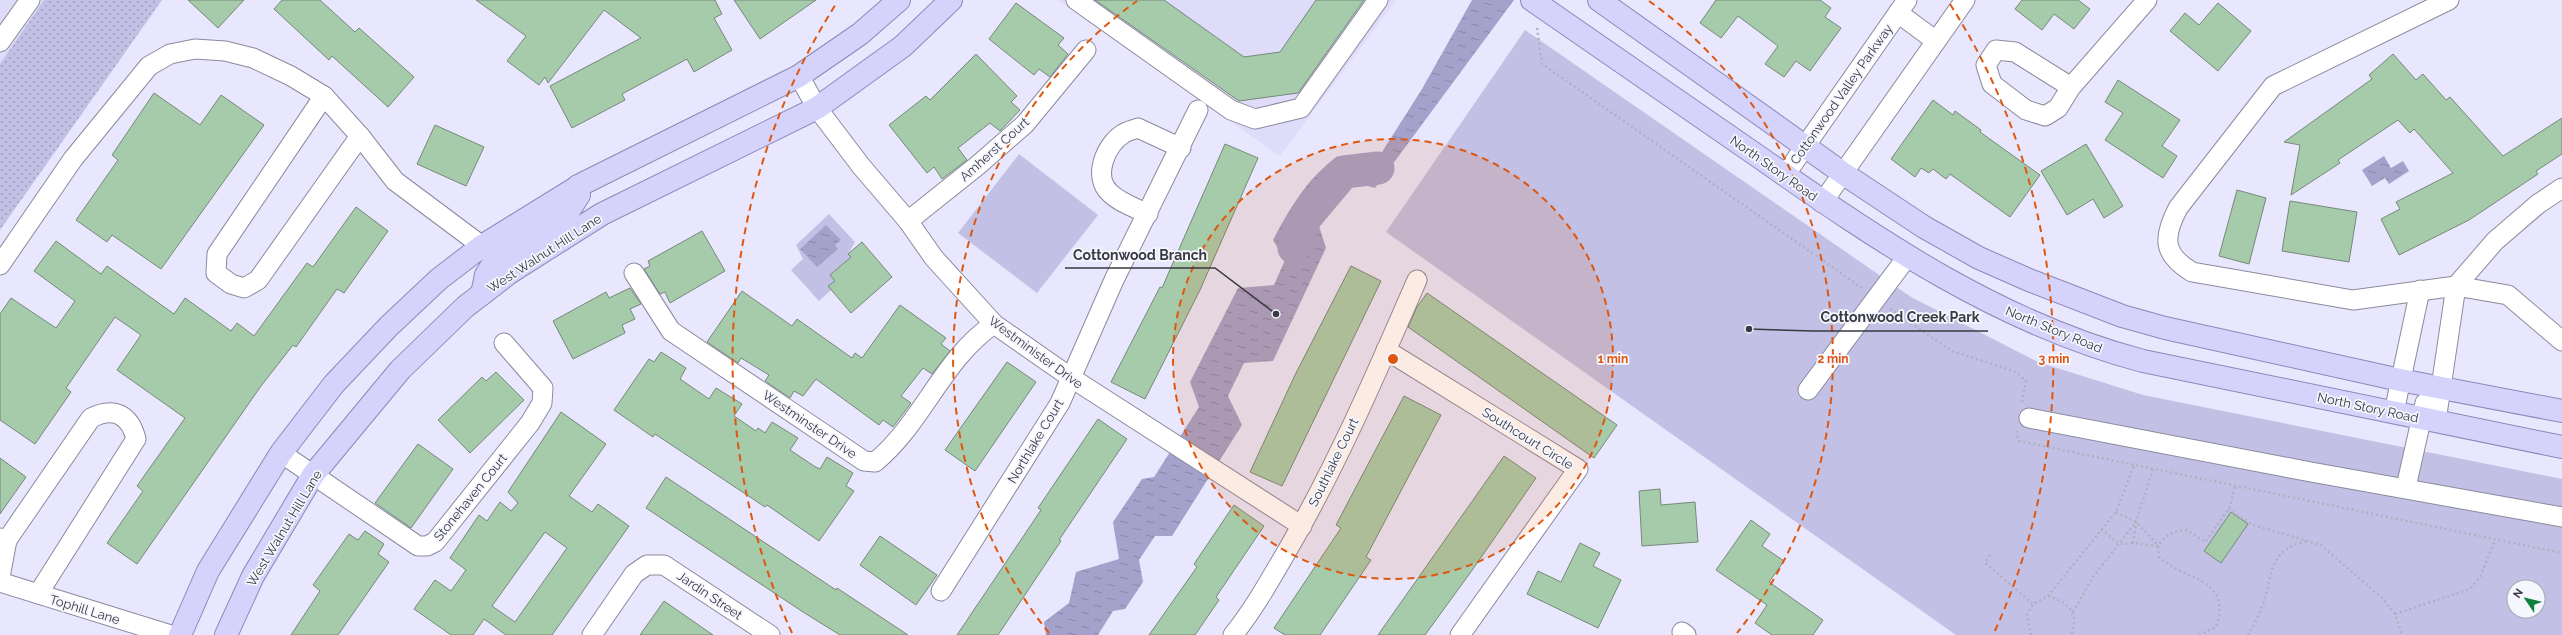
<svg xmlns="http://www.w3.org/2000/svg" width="2562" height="635" font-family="Raleway,sans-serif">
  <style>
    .built { fill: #dedcf9 }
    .grass { fill: url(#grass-dots) }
    .park { fill: #c2c0e4; fill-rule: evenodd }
    .water { fill: url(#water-ripples) }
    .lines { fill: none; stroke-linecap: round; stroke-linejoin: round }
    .river { stroke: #a4a2cb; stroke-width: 33 }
    .building { fill: #a5cbab; stroke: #77887a; fill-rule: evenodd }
    .minor-casing { stroke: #8b8a9e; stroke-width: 21 }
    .major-casing { stroke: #8c89b8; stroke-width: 24 }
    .path { stroke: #b0b0c1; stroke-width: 2.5; stroke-dasharray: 2 3; stroke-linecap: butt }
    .minor { stroke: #fff; stroke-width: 19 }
    .major { stroke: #d5d2fb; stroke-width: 22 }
    .ring { fill: none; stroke: #df570f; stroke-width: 2; stroke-dasharray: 7 5 }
    .labels { text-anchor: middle; stroke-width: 3.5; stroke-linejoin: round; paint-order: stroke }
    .street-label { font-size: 13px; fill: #393941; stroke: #f6f6ff }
    .centre { fill: #df570f; stroke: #f6f6ff; stroke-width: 2 }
    .ring-label { font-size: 12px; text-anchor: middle; font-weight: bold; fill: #df570f; stroke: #f6f6ff; stroke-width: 3.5; stroke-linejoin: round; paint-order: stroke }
    .leader { fill: none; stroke: #393941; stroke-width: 1.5 }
    .callout-dot { fill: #393941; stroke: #f6f6ff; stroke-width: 1.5 }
    .callout-label { font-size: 14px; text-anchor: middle; font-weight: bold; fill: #393941; stroke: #f6f6ff; stroke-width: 3.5; stroke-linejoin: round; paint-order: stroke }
  </style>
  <defs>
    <pattern id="grass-dots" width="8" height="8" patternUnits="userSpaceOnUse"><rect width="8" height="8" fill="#c2c0e4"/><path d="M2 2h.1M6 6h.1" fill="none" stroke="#9f9dba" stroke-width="1.8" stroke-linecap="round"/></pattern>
    <pattern id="water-ripples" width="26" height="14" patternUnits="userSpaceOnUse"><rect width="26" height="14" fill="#a4a2cb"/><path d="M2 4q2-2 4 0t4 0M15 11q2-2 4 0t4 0" fill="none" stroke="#8785a6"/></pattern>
  </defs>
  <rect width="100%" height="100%" fill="#e8e7fd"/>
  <!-- built -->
  <g class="built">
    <polygon points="0,0 44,0 0,64"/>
    <polygon points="1058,0 1396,0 1280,156"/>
  </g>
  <!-- grass -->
  <polygon class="grass" points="44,0 162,0 0,230 0,64"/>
  <!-- park -->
  <g class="park">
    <path d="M1525,30l386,267 127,65 105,33 419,84v156h-606l-570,-403zM2514,587h24v24h-24z"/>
    <polygon points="1019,154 1098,215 1037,293 958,233"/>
    <polygon points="829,214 855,242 848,254 856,263 844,263 830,275 835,281 829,286 832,289 819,301 791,270 803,259 796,245"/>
  </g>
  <!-- water -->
  <g class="water">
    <path d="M1472,0h42l-139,188 -29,-8h-24l-10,24 14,44 -53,113 -29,2 -16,33 14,29 -70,111h-17l-16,24 4,22 -18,27 -12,2 -15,24h-52l-2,-13 25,-19 7,-31 43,-13 -6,-37 29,-43 12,-2 45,-70 -9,-25 48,-94 36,-3 11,-25 -12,-20c17,-32 34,-62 65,-84l16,11 15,-3 13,-12 40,-63z"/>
    <polygon points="2384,156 2391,168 2403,161 2409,171 2389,184 2385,178 2372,186 2362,170"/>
    <polygon points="826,225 841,240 835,245 838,249 817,267 800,249"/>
  </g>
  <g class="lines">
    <!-- river -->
    <polyline class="river" points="1294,248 1302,222 1344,172 1378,168"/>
  </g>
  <!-- building -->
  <g class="building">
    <polygon points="188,0 244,0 218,28"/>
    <polygon points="282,0 320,0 355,32 359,28 414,77 388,107 332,56 329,60 274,9"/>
    <polygon points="476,0 715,0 722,14 714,18 732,50 694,72 687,59 622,94 625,100 572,128 550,86 641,38 604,10 548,83 545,77 539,85 507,61 526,36"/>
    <polygon points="734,0 816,0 760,39"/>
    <polygon points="1095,0 1164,0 1244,57 1280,52 1316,0 1364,0 1298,93 1239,101"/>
    <polygon points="1716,0 1820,0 1831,8 1825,17 1841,28 1810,71 1796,61 1784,77 1765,64 1778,46 1738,16 1721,38 1700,23"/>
    <polygon points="2022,0 2078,0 2090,9 2074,29 2054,14 2042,30 2015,9"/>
    <polygon points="1016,3 1064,38 1058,45 1068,54 1050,77 1039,69 1034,75 989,39"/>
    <polygon points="2218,3 2251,31 2218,71 2170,31 2185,13 2199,25"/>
    <polygon points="976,54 1017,96 1011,102 1020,110 1000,131 990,123 958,148 967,160 942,179 934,167 927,173 889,125 926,96 930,100"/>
    <polygon points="2393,54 2416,80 2423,74 2446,100 2450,97 2503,156 2562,118 2562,154 2536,171 2538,174 2469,220 2399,255 2381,219 2400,209 2396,202 2453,173 2414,129 2410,133 2398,120 2338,160 2340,163 2291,195 2300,145 2284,142 2372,79 2369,75"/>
    <polygon points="2118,80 2180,120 2162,146 2177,156 2163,178 2105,140 2123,113 2105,102"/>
    <polygon points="154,93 200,125 221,95 264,125 161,269 112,235 107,242 76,220 118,160 112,155"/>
    <polygon points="1933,100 1953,115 1955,111 1981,130 1980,132 2040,175 2010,217 1950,174 1946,179 1933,169 1929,173 1921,168 1915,177 1891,159"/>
    <polygon points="435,125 484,147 466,186 417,164"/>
    <polygon points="1225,144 1258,158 1200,290 1145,399 1111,382 1160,287 1162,288"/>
    <polygon points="2086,144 2123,206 2104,218 2093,199 2067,215 2041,171"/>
    <polygon points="2237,190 2266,198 2249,264 2219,256"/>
    <polygon points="2290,201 2357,212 2349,262 2282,251"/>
    <polygon points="356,207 388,231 344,293 337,289 296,347 293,345 261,386 137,564 107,543 143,491 137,486 185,418 117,370 141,335 115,317 66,388 71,392 35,444 0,420 0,314 11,298 56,328 75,301 34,271 56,241 101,274 107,266 174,314 185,298 231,331 237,323 254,336 307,263 313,267"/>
    <polygon points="702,231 725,271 670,303 665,292 660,294 644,269 650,266 648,261"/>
    <polygon points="862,242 892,277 851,313 828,286 835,281 830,275 851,257 848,254"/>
    <polygon points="1351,266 1381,281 1282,486 1250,472 1295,375"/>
    <polygon points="630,288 641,304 630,309 635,319 622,325 625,333 573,359 553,321 606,292 609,298"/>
    <polygon points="742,291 792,326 797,319 852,358 855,353 862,358 900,305 946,338 941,344 950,351 932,374 923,368 901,396 911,403 893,427 883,420 879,425 816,379 803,396 794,391 790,398 765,381 769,375 741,358 738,363 707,342"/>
    <polygon points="1427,293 1617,425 1594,458 1408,327 1417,307"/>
    <polygon points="661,352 686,368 680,379 709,399 716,388 742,404 734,416 756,431 758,428 765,433 772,422 798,438 790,450 814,466 820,469 827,457 853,473 846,486 854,491 819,541 767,505 765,507 655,434 653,437 614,410 649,359 654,362"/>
    <polygon points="1007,362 1036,382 975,471 945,450"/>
    <polygon points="496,372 524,400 470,453 438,420 482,377 486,381"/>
    <polygon points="1404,396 1441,415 1366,557 1371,560 1320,635 1285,635 1274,628 1341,528 1336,525"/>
    <path d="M561,412l45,32 -37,52 23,16 6,-8 31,22 -77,109h-46l-22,-16 -11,16h-22l-37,-26 21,-29 16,11 15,-21 -16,-12 29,-43 8,6 13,-19 11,9 7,-8 -10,-11zM545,532l22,16 -52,74 -23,-16z"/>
    <polygon points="1098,419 1127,439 1059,540 1061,541 998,635 957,635 1041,510 1038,508"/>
    <polygon points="418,444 453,469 411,528 375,503"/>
    <polygon points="1504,456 1536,478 1473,569 1425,635 1378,635"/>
    <polygon points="0,458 26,477 0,514"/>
    <polygon points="666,477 836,590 837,588 908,635 840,635 803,612 646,508"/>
    <polygon points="1660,489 1661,505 1695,502 1698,542 1642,546 1639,491"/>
    <polygon points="1234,505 1264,526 1216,597 1219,600 1195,635 1149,635 1197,567 1194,564"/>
    <polygon points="2231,512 2248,524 2221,563 2204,551"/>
    <polygon points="1751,520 1770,534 1762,546 1784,561 1769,582 1823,620 1813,635 1772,635 1755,623 1767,605 1716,570"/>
    <polygon points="365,531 384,544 378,554 389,562 338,635 291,635 320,591 313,585 349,534 358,540"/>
    <polygon points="880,536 937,575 916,605 860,565"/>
    <polygon points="1580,543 1600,553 1593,566 1621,580 1598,628 1527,594 1538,571 1561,582"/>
    <polygon points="664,601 713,635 640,635"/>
  </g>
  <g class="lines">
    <!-- minor casing -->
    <g class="minor-casing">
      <g id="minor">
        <polyline points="1076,0 1231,110 1255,119 1301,108 1378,0"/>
        <path d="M2449,0l-176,86 -95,122c-15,29 -16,46 14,64l161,28 103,-14 52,9 54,46"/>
        <polyline points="1898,13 1936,41"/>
        <polyline points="0,42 30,0"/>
        <polyline points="799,76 817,108 861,166 908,221 934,258 994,324 1070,377 1302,526"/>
        <polyline points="2071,87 2015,52 1996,50 1986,65 1992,84 2026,110 2045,116 2058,108 2071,87 2147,0"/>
        <polyline points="324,96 217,254 216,273 231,284 244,288 258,280 360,136"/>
        <polyline points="1785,175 1907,0"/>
        <polyline points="1822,203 1965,0"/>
        <path d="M1148,214c-12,-6 -28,-11 -38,-21 -18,-16 -4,-49 13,-59 4,-3 10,-4 15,-6l43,20"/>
        <polyline points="908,221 977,166 1025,124 1086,50"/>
        <polyline points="0,265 73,159 149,66 170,54 195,49 225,51 253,58 291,76 324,96 360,136 395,181 482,246"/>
        <path d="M634,273l37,58 193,130 11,1c47,-38 68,-104 119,-138"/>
        <polyline points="1386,350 1578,469 1460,635"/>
        <polyline points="1808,390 1907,257"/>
        <polyline points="2394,412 2420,290"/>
        <polyline points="2029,418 2311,472 2562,517"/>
        <polyline points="2436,421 2456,286 2495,241 2538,204 2562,188"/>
        <polyline points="281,453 418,546 427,546 435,542 530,423 542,403 543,388 504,343"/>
        <polyline points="2406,487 2425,403"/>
        <path d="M0,538l7,2 84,-122c23,-12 39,-3 45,21l-98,155"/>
        <polyline points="0,577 7,540"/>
        <polyline points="0,582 171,635"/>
        <polyline points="941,591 1060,403 1114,280 1198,110"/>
        <polyline points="1682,632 1686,635"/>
        <polyline points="592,635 634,574 647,565 664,565 770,635"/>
        <path d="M1233,635c21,-26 37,-55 54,-84 50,-86 90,-179 130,-271"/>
      </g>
    </g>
    <!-- major casing -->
    <g class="major-casing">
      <g id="major">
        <path d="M1532,0c77,53 153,106 230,159 118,83 240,165 381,202l419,86"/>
        <polyline points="1599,0 1844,174 1924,227 1979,258 2029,280 2122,316 2165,328 2400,380 2562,411"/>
        <polyline points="482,294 486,275 494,262 568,212 579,195 578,186"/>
        <polyline points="180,635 208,571 281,453 334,384 389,326 439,279 482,246 584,183 799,76 860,34 899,0"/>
        <polyline points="226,635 253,576 313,475 400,370 465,307 509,273 602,214 817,108 903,46 951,0"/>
      </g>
    </g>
    <!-- path -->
    <g class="path">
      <polyline points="1537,28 1542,64 1862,288"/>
      <polyline points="1890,309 1952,351 2016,372 2026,381 2022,402"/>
      <polyline points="2016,431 2019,441 2562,553"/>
      <polyline points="2153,469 2136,522 2133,543 2158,546"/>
      <polyline points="2228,509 2253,525 2321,545 2382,598 2395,614 2402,635"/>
      <polyline points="2116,512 2136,522 2158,545"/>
      <polyline points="2101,529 2119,544 2133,543"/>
      <polyline points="1990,555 1985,563 2033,604"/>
      <polyline points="2048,596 2116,512 2134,465"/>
      <polyline points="2073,612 2093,577 2136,522"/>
      <polyline points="2395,614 2470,589 2480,577 2495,540"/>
      <path d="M2031,635l-4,-20 6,-11 15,-8c21,7 32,17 23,39"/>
      <path d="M2199,635l17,-8c17,-50 -32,-46 -57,-70l-1,-11c8,-12 15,-15 29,-16l18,12 25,-35 5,-22"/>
      <path d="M2248,635c6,-10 12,-22 16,-34 9,-28 5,-53 44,-60"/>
    </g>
    <!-- minor -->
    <use href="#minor" class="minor"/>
    <!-- major -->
    <use href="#major" class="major"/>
  </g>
  <!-- distance rings -->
  <circle cx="1393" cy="359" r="220" fill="#df570f" fill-opacity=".12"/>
  <g class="ring">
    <circle cx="1393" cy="359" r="220"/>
    <path d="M1049 633A440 440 0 0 1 1137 1M1649 1A440 440 0 0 1 1737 633"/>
    <path d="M792 633A661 661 0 0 1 836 4M1950 4A661 661 0 0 1 1994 633"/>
  </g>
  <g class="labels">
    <!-- street labels -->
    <g class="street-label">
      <text transform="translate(1841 94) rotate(-55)" y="5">Cottonwood Valley Parkway</text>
      <text transform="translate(994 149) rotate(-42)" y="5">Amherst Court</text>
      <text transform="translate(1774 168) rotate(35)" y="5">North Story Road</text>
      <text transform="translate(544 253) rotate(-33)" y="5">West Walnut Hill Lane</text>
      <text transform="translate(2054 329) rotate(22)" y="5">North Story Road</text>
      <text transform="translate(1036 352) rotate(36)" y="5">Westminister Drive</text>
      <text transform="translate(2368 407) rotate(12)" y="5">North Story Road</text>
      <text transform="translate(810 424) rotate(34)" y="5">Westminster Drive</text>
      <text transform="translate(1528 438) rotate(32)" y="5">Southcourt Circle</text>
      <text transform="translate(1035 441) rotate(-59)" y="5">Northlake Court</text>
      <text transform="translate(1333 462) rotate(-64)" y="5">Southlake Court</text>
      <text transform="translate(470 497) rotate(-51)" y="5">Stonehaven Court</text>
      <text transform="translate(284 528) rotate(-59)" y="5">West Walnut Hill Lane</text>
      <text transform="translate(710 595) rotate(34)" y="5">Jardin Street</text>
      <text transform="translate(85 609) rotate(17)" y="5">Tophill Lane</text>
    </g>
  </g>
  <circle cx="1393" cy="359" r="6" class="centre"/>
  <g class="ring-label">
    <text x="1613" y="363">1 min</text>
    <text x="1833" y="363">2 min</text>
    <text x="2054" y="363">3 min</text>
  </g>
  <!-- callouts -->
  <path class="leader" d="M1276 314L1215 268H1065M1749 329L1813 331H1988"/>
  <g class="callout-dot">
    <circle cx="1276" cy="314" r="4"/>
    <circle cx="1749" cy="329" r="4"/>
  </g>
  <g class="callout-label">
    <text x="1140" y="260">Cottonwood Branch</text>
    <text x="1900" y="322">Cottonwood Creek Park</text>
  </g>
  <!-- north arrow -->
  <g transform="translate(2526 599) rotate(305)"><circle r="19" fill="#f6f6ff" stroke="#aaaab3"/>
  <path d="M0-3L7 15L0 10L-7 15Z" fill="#0e823a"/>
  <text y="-6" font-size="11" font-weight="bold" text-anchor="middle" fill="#393941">N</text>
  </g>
</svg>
